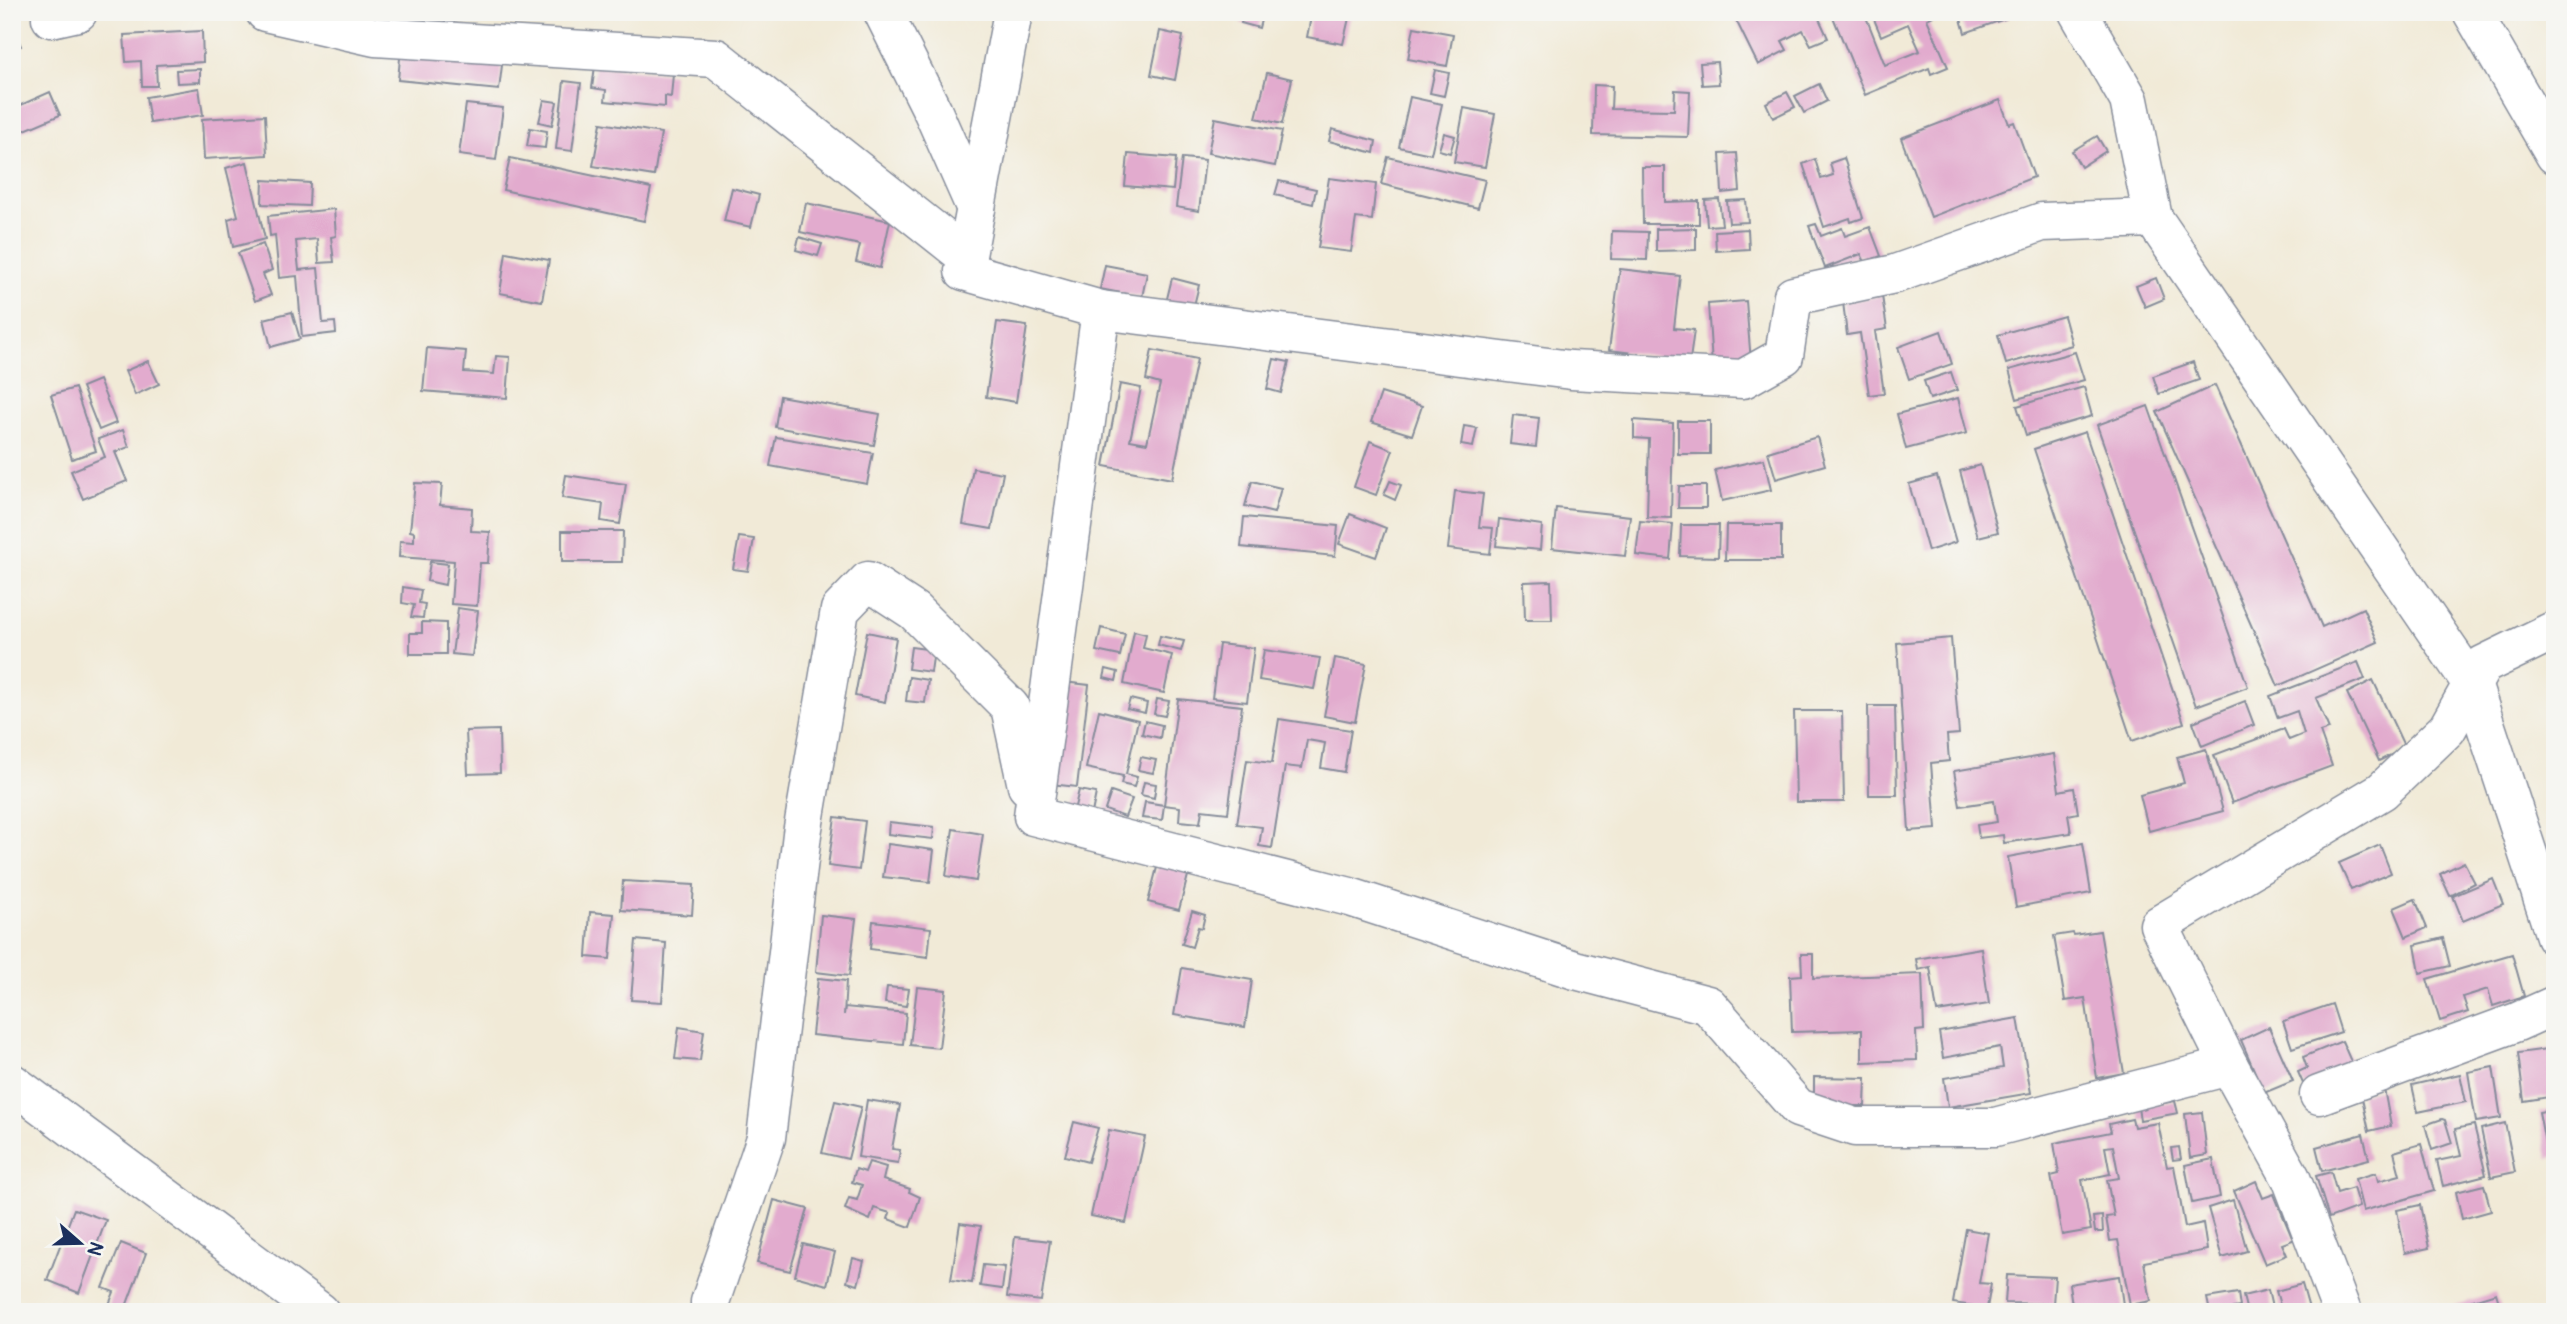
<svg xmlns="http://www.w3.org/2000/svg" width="2567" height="1324" font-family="Pangolin,sans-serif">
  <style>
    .building { fill: #e2abce }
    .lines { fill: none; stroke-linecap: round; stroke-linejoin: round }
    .minor-casing { stroke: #868c9a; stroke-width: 41 }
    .tertiary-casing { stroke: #868c9a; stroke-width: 41 }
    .minor { stroke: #fff; stroke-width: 38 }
    .tertiary { stroke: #fff; stroke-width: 38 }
  </style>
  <rect width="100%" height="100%" fill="#f6f6f2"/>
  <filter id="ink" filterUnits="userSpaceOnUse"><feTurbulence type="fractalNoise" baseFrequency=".0143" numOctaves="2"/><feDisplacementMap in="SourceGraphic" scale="14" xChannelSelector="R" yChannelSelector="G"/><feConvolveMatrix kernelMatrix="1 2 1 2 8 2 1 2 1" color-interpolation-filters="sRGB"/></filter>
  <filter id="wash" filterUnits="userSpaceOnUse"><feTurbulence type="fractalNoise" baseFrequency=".00686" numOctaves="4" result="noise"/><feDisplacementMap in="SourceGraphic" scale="28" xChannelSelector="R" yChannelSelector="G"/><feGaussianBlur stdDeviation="1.57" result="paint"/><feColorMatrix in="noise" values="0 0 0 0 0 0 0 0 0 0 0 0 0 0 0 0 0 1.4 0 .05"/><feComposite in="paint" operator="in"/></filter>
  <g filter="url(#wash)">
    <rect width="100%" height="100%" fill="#f1ead7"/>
    <g id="blocks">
      <!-- building -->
      <g class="building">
        <polygon points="1244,12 1263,12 1259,28 1241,23"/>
        <polygon points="1312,12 1349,18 1343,44 1307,37"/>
        <polygon points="1732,12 1816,12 1828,38 1811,45 1803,30 1782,41 1787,50 1758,65"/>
        <polygon points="1831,12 1864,12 1885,65 1920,51 1908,24 1881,36 1871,12 1934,12 1935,15 1927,19 1948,67 1931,74 1929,68 1865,95"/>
        <polygon points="1959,12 2006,12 2008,18 1965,33"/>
        <polygon points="12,26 21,46 12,50"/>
        <polygon points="1414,27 1453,34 1447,66 1408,59"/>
        <polygon points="202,31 203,62 156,65 157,86 142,86 141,61 126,62 124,35"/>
        <polygon points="1160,31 1183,36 1175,80 1151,75"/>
        <polygon points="401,47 503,57 499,90 398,80"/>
        <polygon points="1717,62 1719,84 1702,85 1700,63"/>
        <polygon points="595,66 673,74 671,97 665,96 665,107 605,101 606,90 592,88"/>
        <polygon points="200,69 200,82 177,83 176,70"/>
        <polygon points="1435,70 1449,73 1444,96 1430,93"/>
        <polygon points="1267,73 1292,79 1282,124 1256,118"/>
        <polygon points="564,81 581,83 572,151 556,149"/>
        <polygon points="1819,84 1827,101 1804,113 1795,96"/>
        <polygon points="1594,85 1612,86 1611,109 1674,110 1675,90 1690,91 1688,137 1593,135"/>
        <polygon points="199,88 203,115 150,123 146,97"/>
        <polygon points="50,92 60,115 18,133 12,119 12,109"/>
        <polygon points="1787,92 1795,107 1773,118 1766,103"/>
        <polygon points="1410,97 1442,104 1431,154 1399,147"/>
        <polygon points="544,100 557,102 552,125 539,122"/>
        <polygon points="2000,100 2009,124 2014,122 2034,177 1931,217 1901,138"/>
        <polygon points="466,104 503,108 496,160 459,155"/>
        <polygon points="1464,108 1495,114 1485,167 1454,162"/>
        <polygon points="265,115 267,155 204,159 202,119"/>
        <polygon points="1215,118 1282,131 1275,166 1208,153"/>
        <polygon points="601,123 661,133 654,176 593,166"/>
        <polygon points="530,128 547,131 545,148 527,146"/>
        <polygon points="1332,129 1376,141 1374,153 1329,141"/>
        <polygon points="1444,133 1455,136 1450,153 1439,150"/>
        <polygon points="2097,136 2106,151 2081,167 2072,151"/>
        <polygon points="1737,153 1740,191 1722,193 1720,154"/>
        <polygon points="1128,154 1176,158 1173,190 1125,186"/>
        <polygon points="1388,157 1485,180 1478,208 1381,184"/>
        <polygon points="510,158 651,188 644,221 503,190"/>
        <polygon points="1182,158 1205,160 1199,211 1176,207"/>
        <polygon points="1844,158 1863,218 1851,222 1850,218 1824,227 1803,164 1815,159 1821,179 1833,175 1830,163"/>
        <polygon points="247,162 265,239 233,247 228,219 238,216 226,168"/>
        <polygon points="1642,167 1665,167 1665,202 1699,201 1699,224 1643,224"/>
        <polygon points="1329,178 1376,184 1372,220 1356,218 1351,252 1318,248"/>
        <polygon points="263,180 310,183 309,206 262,204"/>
        <polygon points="1279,181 1316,189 1313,204 1275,195"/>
        <polygon points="732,188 759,195 751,227 724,221"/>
        <polygon points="1719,199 1722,225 1707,226 1705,200"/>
        <polygon points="1746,200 1748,222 1729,223 1727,201"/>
        <polygon points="806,203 890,221 880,268 856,262 860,245 800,232"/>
        <polygon points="334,209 336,236 331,237 334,262 319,263 317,239 296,241 299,270 318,268 323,323 335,322 336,333 302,337 297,276 279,278 275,235 270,236 268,216"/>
        <polygon points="1816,224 1821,236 1842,228 1845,236 1870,227 1881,256 1865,262 1861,254 1825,268 1809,226"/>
        <polygon points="1696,228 1696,250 1656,251 1656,229"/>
        <polygon points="1748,229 1749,249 1716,251 1715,231"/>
        <polygon points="1612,231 1648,232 1647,260 1611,259"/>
        <polygon points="799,237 822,244 818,256 796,250"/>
        <polygon points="263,244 272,270 263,274 271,295 255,301 238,253"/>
        <polygon points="506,252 549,260 542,301 500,293"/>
        <polygon points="1105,265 1147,273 1142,297 1100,289"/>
        <polygon points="1620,269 1680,276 1674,328 1694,330 1690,360 1609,350"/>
        <polygon points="1172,278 1199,285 1191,318 1164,311"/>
        <polygon points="2156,278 2164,299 2145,307 2136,286"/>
        <polygon points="1882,296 1887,329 1875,331 1884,393 1869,395 1860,333 1847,335 1843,302"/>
        <polygon points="1746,301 1751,362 1712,365 1708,304"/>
        <polygon points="292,312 300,339 271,347 264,319"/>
        <polygon points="2064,316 2072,345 2006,364 1998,335"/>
        <polygon points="997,322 1027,326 1016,402 986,397"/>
        <polygon points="1941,331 1952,364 1909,379 1898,347"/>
        <polygon points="427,348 466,351 464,372 494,374 496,356 510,357 507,398 423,391"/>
        <polygon points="1152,350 1197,359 1172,479 1104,466 1120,384 1141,388 1130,440 1147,443 1160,384 1146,380"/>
        <polygon points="2075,352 2084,380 2017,399 2009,370"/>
        <polygon points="1274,359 1289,362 1281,393 1267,389"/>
        <polygon points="148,361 159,384 135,395 125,371"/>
        <polygon points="2193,362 2199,380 2159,394 2153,376"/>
        <polygon points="1951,372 1957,390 1930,399 1924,381"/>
        <polygon points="99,380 116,423 99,430 82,387"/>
        <polygon points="2215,385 2322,627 2363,608 2378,642 2278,686 2157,412"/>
        <polygon points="2084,387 2092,416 2026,435 2017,406"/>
        <polygon points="75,388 96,451 72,459 51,395"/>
        <polygon points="1381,393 1422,406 1412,435 1371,422"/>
        <polygon points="780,396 880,414 874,445 775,427"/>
        <polygon points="1958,398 1967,433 1906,449 1897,414"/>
        <polygon points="2148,406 2248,687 2196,706 2097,425"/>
        <polygon points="1513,415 1539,418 1536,447 1510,444"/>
        <polygon points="1634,420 1673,423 1671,518 1647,517 1649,439 1634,438"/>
        <rect x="1678" y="421" width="32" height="33"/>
        <polygon points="1464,426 1477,428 1473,447 1461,445"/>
        <polygon points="123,430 129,447 115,452 127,481 83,499 71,471 105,457 98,439"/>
        <polygon points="2085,432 2184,723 2132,741 2034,449"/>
        <polygon points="776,437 873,453 867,484 770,466"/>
        <polygon points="1817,437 1825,465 1776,479 1768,452"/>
        <polygon points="1370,441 1393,450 1376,495 1354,487"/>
        <polygon points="1764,459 1771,490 1722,501 1715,470"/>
        <polygon points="1980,465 1998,532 1978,537 1960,471"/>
        <polygon points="973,468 1003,473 992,529 963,524"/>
        <polygon points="566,475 626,484 620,524 601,521 603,504 562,498"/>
        <polygon points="1937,476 1956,542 1928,551 1909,484"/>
        <polygon points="1252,481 1281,488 1274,513 1245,506"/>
        <polygon points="1390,481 1401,485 1395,500 1384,495"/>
        <polygon points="415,483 442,484 440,505 472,508 471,531 490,532 488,563 480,563 477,606 451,604 454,561 399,557 400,541 414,542 414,532 410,531"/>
        <polygon points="1679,486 1706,486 1706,508 1678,508"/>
        <polygon points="1455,491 1483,494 1479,527 1493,528 1490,554 1448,549"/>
        <polygon points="1556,508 1630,516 1625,556 1552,548"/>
        <polygon points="1350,514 1386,528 1376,557 1339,544"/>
        <polygon points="1244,517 1338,526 1335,556 1241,547"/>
        <polygon points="1499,519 1542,525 1540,550 1496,546"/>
        <polygon points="1640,521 1673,524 1670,559 1636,555"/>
        <polygon points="1681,525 1719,525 1718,557 1680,556"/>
        <polygon points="1726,525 1781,525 1781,560 1725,560"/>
        <polygon points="562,531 623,531 622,562 562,562"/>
        <polygon points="739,537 754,539 748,571 733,569"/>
        <polygon points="430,562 448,564 445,585 427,581"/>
        <polygon points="1551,581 1552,620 1525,620 1524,582"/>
        <polygon points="403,587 421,590 419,603 425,604 423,618 411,617 414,605 402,603"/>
        <polygon points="458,608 478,611 472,656 452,654"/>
        <polygon points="422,622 446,623 446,654 410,654 410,633 422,633"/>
        <polygon points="1101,628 1125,634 1120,656 1096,651"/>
        <polygon points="1134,631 1146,634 1143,648 1172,655 1164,693 1124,684"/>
        <polygon points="867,632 896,638 885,702 855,696"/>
        <polygon points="1160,636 1184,641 1181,651 1158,645"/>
        <polygon points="1951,638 1959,734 1947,735 1949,761 1931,763 1936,829 1909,831 1897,643"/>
        <polygon points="1219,644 1254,648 1247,702 1212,698"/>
        <polygon points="911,647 934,650 931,672 908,669"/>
        <polygon points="1264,650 1320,658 1314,689 1259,680"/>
        <polygon points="1335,658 1366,664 1355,722 1324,716"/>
        <polygon points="2358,662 2365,679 2316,698 2329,729 2320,732 2332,766 2232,803 2214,755 2284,729 2289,740 2304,734 2297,711 2278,718 2270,696"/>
        <polygon points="1106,669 1118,672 1116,681 1104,678"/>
        <polygon points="909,677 928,680 925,703 906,701"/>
        <polygon points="2373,680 2405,748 2379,761 2347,693"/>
        <polygon points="1063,682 1089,685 1077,787 1051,784"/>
        <polygon points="1130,699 1147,703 1145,713 1127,709"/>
        <polygon points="1157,699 1169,701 1165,716 1154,714"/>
        <polygon points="1178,699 1242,706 1228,813 1202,810 1200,823 1179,821 1180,807 1164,805 1162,820 1142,818 1145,802 1164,805"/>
        <polygon points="2245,701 2254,725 2202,746 2193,722"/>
        <polygon points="1868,706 1895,706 1897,795 1869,795"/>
        <polygon points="1099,710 1138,720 1126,774 1137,777 1134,787 1121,784 1123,776 1086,768"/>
        <polygon points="1794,711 1842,711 1844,802 1796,802"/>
        <polygon points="1279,719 1351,730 1344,772 1321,768 1325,743 1307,740 1302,768 1285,766 1272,848 1259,846 1262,827 1237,824 1247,760 1272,763"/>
        <polygon points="1145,721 1162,725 1160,738 1142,734"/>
        <polygon points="499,730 500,773 468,774 466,731"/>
        <polygon points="2206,749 2223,811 2149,831 2140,795 2184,783 2177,757"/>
        <polygon points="2054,754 2059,791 2074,788 2078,813 2068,815 2071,833 2004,843 2003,835 1979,838 1977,825 1997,822 1994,801 1960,806 1954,771"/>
        <polygon points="1141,757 1156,760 1153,773 1138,770"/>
        <polygon points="1144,782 1156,784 1154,798 1141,795"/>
        <polygon points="1079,790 1096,793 1091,818 1073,815"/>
        <polygon points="1111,792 1132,799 1125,817 1105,810"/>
        <polygon points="835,817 865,821 859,870 828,866"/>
        <polygon points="889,822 934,827 933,839 888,834"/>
        <polygon points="953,829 983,834 976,881 946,876"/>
        <polygon points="2083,843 2091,893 2016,907 2008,857"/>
        <polygon points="888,844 934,850 930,882 883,877"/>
        <polygon points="2380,845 2391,873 2351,890 2339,863"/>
        <polygon points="1160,856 1191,864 1179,910 1148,902"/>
        <polygon points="2464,862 2475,883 2450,896 2440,874"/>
        <polygon points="2493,879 2503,904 2463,921 2453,896"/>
        <polygon points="623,881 694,885 692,915 621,910"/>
        <polygon points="2415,899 2427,928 2406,937 2394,908"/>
        <polygon points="1192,911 1205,915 1202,928 1198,927 1192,947 1182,944"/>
        <polygon points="590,912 614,914 610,959 587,957"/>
        <polygon points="821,915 856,919 849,976 816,972"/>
        <polygon points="873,921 931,928 928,957 870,949"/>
        <polygon points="2100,931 2124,1073 2097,1078 2085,998 2065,1001 2054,936 2073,933 2074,935"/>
        <polygon points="2443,938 2450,966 2420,973 2415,945"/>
        <polygon points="636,940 666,943 662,1002 631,1000"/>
        <polygon points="1981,948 1989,1004 1937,1012 1930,967 1918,970 1916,959"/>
        <polygon points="1801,954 1813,954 1813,978 1922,974 1924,1030 1916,1031 1917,1060 1862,1062 1862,1030 1792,1032 1790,976 1802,975"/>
        <polygon points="2512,954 2524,996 2493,1006 2488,989 2463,997 2468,1012 2440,1021 2427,979"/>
        <polygon points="1182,968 1252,980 1245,1027 1174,1015"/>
        <polygon points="818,978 846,981 844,1015 845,1007 906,1013 903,1044 812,1035"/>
        <polygon points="887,987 909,989 906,1006 885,1003"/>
        <polygon points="917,987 946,990 939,1048 910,1045"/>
        <polygon points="2332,1004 2341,1032 2292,1048 2283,1021"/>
        <polygon points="2018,1018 2031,1093 1948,1107 1944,1078 2003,1068 2000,1047 1943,1058 1939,1032"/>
        <polygon points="679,1027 704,1031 700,1061 675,1059"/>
        <polygon points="2269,1027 2293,1081 2264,1093 2241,1040"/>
        <polygon points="2342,1041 2353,1066 2304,1086 2298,1072 2307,1068 2303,1057"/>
        <polygon points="2555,1048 2555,1096 2524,1101 2518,1053"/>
        <polygon points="2493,1067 2501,1118 2476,1122 2468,1072"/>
        <polygon points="2460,1074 2466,1102 2418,1112 2412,1085"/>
        <polygon points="1814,1077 1866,1078 1865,1106 1814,1106"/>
        <polygon points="2384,1089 2391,1126 2369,1131 2361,1094"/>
        <polygon points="867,1100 900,1105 892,1149 900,1150 898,1163 858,1157"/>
        <polygon points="835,1101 861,1107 848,1159 822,1153"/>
        <polygon points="2175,1101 2178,1113 2140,1120 2138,1108"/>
        <polygon points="2555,1109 2555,1156 2548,1158 2539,1112"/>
        <polygon points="2202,1112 2207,1155 2190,1158 2185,1114"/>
        <polygon points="2132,1119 2134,1127 2158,1123 2167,1167 2174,1166 2185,1227 2203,1223 2207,1250 2144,1262 2151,1301 2130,1305 2118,1240 2110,1241 2106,1217 2114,1216 2107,1180 2119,1178 2113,1146 2105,1147 2110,1174 2082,1180 2091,1230 2062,1235 2051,1176 2059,1174 2054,1143 2111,1132 2109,1124"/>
        <polygon points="2442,1119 2445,1120 2452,1143 2432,1150 2425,1125"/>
        <polygon points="1074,1122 1098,1128 1088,1162 1065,1156"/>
        <polygon points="2505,1123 2515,1172 2491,1177 2481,1129"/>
        <polygon points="2474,1125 2486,1175 2443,1186 2437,1161 2461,1156 2455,1129"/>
        <polygon points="1109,1130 1145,1137 1126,1223 1091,1216"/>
        <polygon points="2363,1134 2369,1159 2322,1171 2316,1147"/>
        <polygon points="2421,1144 2434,1191 2363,1211 2355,1179 2376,1173 2378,1181 2400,1175 2394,1152"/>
        <polygon points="2179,1147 2181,1159 2173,1160 2171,1148"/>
        <polygon points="2213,1159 2220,1197 2192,1203 2185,1165"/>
        <polygon points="869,1162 886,1167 883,1180 910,1189 909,1192 920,1197 910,1227 888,1219 890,1213 874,1208 870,1220 845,1209 849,1198 857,1200 862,1185 852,1182 856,1169 865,1172"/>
        <polygon points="2331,1172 2337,1193 2353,1188 2359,1207 2329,1218 2316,1176"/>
        <polygon points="2256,1181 2263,1198 2274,1194 2293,1240 2282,1244 2287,1255 2265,1264 2234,1191"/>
        <polygon points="2484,1185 2491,1211 2462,1219 2456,1192"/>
        <polygon points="774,1200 808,1209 790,1271 757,1263"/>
        <polygon points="2233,1200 2247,1251 2222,1258 2208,1208"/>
        <polygon points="2420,1205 2429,1248 2405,1253 2397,1210"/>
        <polygon points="74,1209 106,1220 79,1293 47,1280"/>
        <polygon points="2102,1216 2103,1232 2095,1232 2093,1217"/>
        <polygon points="960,1223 981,1226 972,1283 951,1280"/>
        <polygon points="1966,1229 1988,1233 1979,1283 1991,1284 1987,1308 1953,1303"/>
        <polygon points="1015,1237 1050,1241 1041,1301 1007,1297"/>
        <polygon points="121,1243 146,1253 124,1312 108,1307 114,1292 103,1288"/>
        <polygon points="803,1244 835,1252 827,1285 795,1276"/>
        <polygon points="853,1258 864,1261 858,1285 847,1282"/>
        <polygon points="983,1265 1005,1267 1002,1289 980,1286"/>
        <polygon points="2007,1275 2055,1277 2053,1304 2005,1303"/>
        <polygon points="2119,1276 2124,1312 2073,1312 2069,1284"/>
        <polygon points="2302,1284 2310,1312 2282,1312 2276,1291"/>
        <polygon points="2268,1290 2273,1312 2247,1312 2243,1296"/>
        <polygon points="2238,1293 2240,1307 2233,1308 2234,1312 2210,1312 2207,1298"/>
        <polygon points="2496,1293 2502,1312 2437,1312 2437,1311"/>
      </g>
    </g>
  </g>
  <g filter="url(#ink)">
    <use href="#blocks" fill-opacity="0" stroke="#868c9a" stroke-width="2"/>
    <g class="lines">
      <!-- minor casing -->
      <g class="minor-casing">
        <g id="minor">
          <polyline points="265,12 375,37 716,58 967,257"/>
          <polyline points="883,12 933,112 976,209"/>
          <polyline points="1013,12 964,271 1101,310"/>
          <polyline points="2078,12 2129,100 2153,218 2472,684 2555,936"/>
          <polyline points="2472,12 2555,155"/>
          <polyline points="51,18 78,12"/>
          <polyline points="2153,218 2042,222 1895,274 1793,296 1784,356 1743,379 1571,370 1101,310 1033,816 1350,897 1575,970 1708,1005 1798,1108 1855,1127 1995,1127 2229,1066"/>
          <polyline points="2319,1095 2517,1022 2555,1005"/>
          <polyline points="710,1312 710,1302 766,1138 802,834 840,610 868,581 914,611 1010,707 1027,786"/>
          <polyline points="2342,1312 2291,1178 2229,1066 2159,925 2382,791 2447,729 2483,665 2555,630"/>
        </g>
      </g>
      <!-- tertiary casing -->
      <g class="tertiary-casing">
        <polyline id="tertiary" points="12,1083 320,1312"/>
      </g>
      <!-- minor -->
      <use href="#minor" class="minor"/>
      <!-- tertiary -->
      <use href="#tertiary" class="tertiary"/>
    </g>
  </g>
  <!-- margin -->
  <rect width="2567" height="1324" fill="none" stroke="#f6f6f2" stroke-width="42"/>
  <!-- north arrow -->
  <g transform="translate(80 1243) rotate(110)" stroke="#f6f6f2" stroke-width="5" paint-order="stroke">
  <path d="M0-5L12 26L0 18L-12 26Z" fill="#1b2f5e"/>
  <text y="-10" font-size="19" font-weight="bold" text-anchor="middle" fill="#1b2f5e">N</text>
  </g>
</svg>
